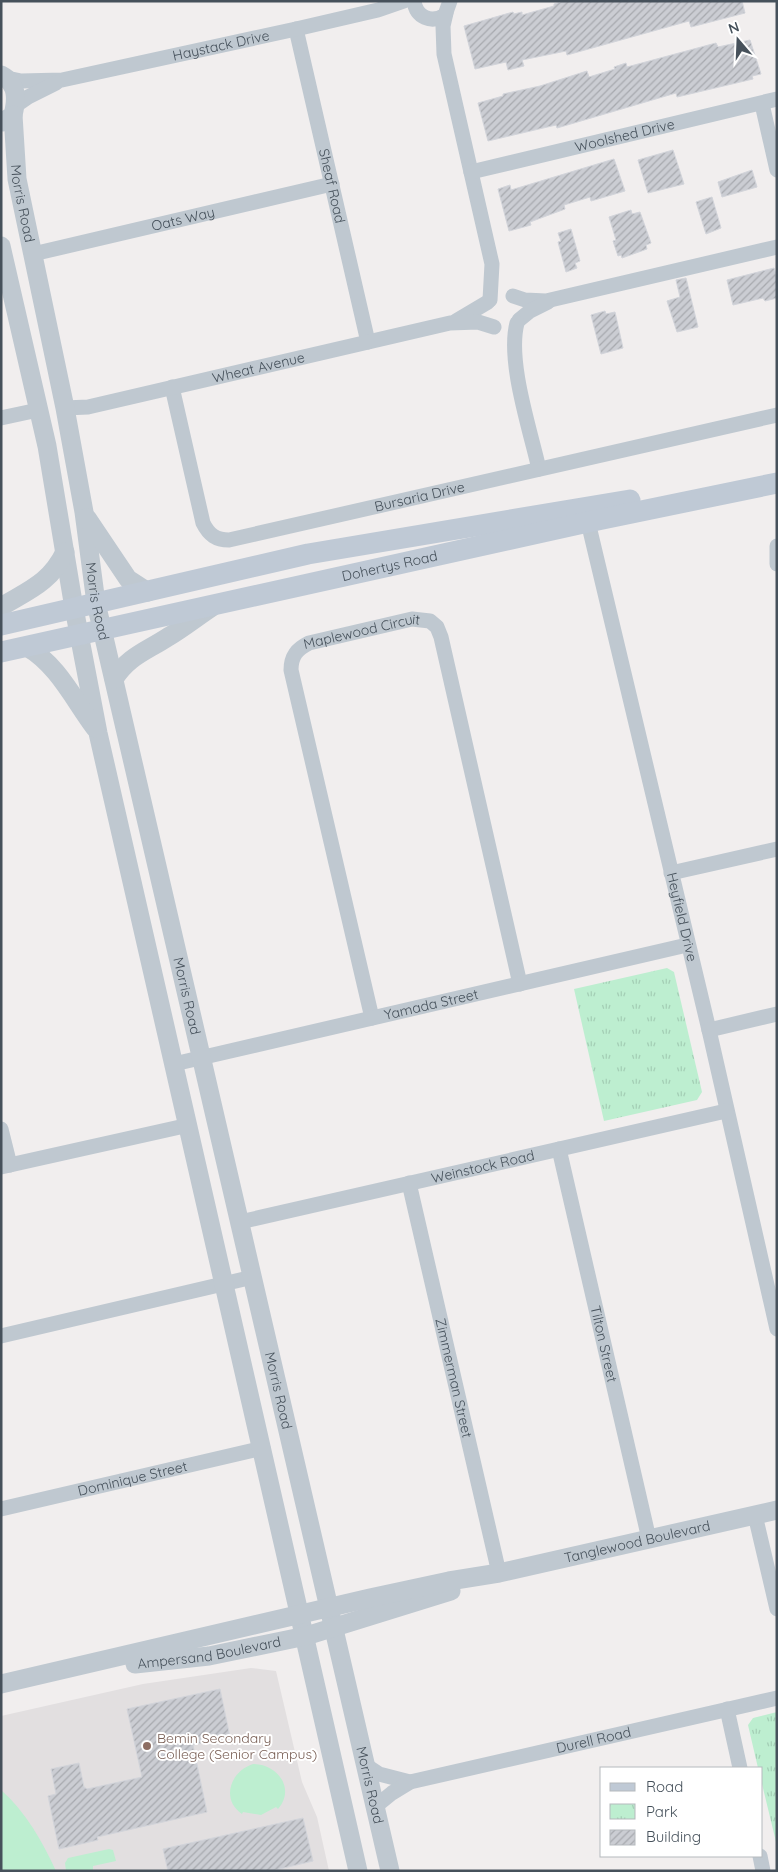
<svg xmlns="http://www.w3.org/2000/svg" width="778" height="1872" font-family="Quicksand,sans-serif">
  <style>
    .education { fill: #e2dfe0 }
    .grass { fill: #bdeed0 }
    .park { fill: url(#park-tufts) }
    .building { fill: url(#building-hatch); stroke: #d2d4da }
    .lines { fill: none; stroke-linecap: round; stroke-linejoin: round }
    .minor { stroke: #bfc8d0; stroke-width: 15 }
    .tertiary { stroke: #bfc8d0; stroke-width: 19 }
    .secondary { stroke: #bfc9d5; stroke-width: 21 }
    .education-dot { fill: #8d6e63; stroke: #fff; stroke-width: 2 }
    .labels { text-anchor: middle; stroke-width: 4; stroke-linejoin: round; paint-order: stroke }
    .street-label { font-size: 14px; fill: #46515b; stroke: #fff }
    .education-label { font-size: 14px; fill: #785e54; stroke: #fff; text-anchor: start }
  </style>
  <defs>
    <pattern id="park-tufts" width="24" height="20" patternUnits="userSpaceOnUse" patternTransform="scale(1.25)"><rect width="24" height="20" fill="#bdeed0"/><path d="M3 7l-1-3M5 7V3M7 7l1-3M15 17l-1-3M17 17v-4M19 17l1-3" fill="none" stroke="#a4ceb5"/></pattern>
    <pattern id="building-hatch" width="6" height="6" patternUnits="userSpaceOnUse" patternTransform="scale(1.25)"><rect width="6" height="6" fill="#cbcdd3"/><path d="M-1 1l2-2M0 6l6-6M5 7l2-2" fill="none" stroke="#a7a9ae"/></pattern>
  </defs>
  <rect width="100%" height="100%" fill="#f1eeee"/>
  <!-- education -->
  <polygon class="education" points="251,1668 276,1671 302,1782 317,1817 329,1871 1,1871 1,1716 143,1684"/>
  <!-- grass -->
  <g class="grass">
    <path d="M253,1764c24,0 43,24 25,45l-2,-2 -15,8 -18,-3 -1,2c-22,-15 -11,-43 11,-50z"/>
    <path d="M1,1790c25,22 41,51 55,81h-55z"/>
    <polygon points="109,1849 113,1850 116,1861 93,1866 93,1871 66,1871 65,1863 68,1858"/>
  </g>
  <!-- park -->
  <g class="park">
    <polygon points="667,968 674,972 702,1092 697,1100 604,1121 574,989"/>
    <polygon points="777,1712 777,1846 762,1784 762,1768 758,1768 748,1725 753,1718"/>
  </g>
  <!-- building -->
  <g class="building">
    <polygon points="564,1 742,1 745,13 691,27 689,21 567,55 566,51 522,60 524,66 508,70 506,62 475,69 464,26 513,12 514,14 522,12 522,15 554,6 554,4"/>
    <polygon points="750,40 761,74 752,76 753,79 677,97 676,93 557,128 556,125 488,141 478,103 503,96 503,94 540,86 587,71 589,77 615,69 614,67 626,63 627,67 716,43 718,47"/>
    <polygon points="673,150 684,184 648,193 638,160"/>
    <polygon points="614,159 625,191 591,201 590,197 564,205 565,209 530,222 531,225 509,231 498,189 510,185 511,190"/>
    <polygon points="752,170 757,187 722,197 718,182"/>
    <polygon points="712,197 721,228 706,234 696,202"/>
    <polygon points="631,210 632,214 640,212 651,243 646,245 647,249 622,258 621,255 618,256 613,241 616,240 609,217"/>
    <polygon points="571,229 580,261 575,263 577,268 566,272 558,242 561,241 558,233"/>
    <polygon points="774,268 777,278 777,298 765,301 763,298 733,305 727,280"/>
    <polygon points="686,278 698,327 677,332 667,301 680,297 676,280"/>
    <polygon points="605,311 606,314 615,312 623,348 601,354 591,315"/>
    <polygon points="220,1689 230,1737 193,1745 207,1812 97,1837 98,1840 59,1849 48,1796 56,1794 51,1769 79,1763 84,1787 87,1789 142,1777 127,1709"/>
    <polygon points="303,1818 313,1861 271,1871 168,1871 163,1849"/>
  </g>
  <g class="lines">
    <!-- minor -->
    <g class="minor">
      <path d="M414,1c2,16 17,23 31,14l5,-14"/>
      <polyline points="446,13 443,26 444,54 492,264 490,300"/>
      <path id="s1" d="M296,29l72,313"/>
      <path id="s2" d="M7,78l14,3 41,-1 234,-51 82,-19 26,-9"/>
      <polyline points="762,104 777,170"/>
      <polyline points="15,106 28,97 56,83"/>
      <path id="s3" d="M471,172l306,-73"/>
      <path id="s4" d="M33,254l299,-70"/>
      <polyline points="513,296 525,300 546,301 777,247"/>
      <polyline points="519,320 530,311 548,302"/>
      <polyline points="456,321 488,302"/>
      <path d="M517,323c-10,38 13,106 22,146"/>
      <path id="s5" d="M172,387l31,136c6,12 13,17 26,17l548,-125"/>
      <path id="s6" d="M65,408l23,-1 362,-84 28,-1 16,5"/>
      <polyline points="1,418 38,410"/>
      <path id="s7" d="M588,522l121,508 68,299"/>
      <polyline points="777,546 777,564"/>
      <polyline points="671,873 777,849"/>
      <path id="s8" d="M372,1018l-81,-348c0,-14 6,-21 18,-27l103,-24 18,2 7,6 4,10 79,347"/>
      <polyline points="709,1030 777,1014"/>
      <path id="s9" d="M174,1064l513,-119"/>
      <polyline points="1,1129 10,1165"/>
      <path id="s10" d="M559,1149l90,390"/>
      <polyline points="1,1167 189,1125"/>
      <path id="s11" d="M409,1183l90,390"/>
      <path id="s12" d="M240,1222l486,-111"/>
      <polyline points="1,1336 253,1277"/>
      <path id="s13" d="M1,1509l262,-61"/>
      <polyline points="755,1515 777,1609"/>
      <polyline points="727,1709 740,1768"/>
      <polyline points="367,1766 379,1774 410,1782"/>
      <path id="s14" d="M376,1806l16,-13 18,-11 367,-84"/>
      <polyline points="760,1856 763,1871"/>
    </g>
    <!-- tertiary -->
    <g class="tertiary">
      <path d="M1,75c17,9 16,24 12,40l-10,7"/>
      <path id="s15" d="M13,115l4,64 48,229 19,104 12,91 294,1268"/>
      <polyline points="1,246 47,446 74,608 98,733 358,1871"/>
      <polyline points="87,518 128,579 148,592"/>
      <path d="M1,607c28,-17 49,-24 64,-55"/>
      <path d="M27,647c31,18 47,53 68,81"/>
      <path d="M114,679c15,-23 31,-27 54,-42 15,-9 29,-20 44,-30"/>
      <path id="s16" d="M135,1664l74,-8 97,-20 145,-45"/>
      <path id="s17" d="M1,1684l369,-86 79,-17 50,-8 278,-63"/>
    </g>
    <!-- secondary -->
    <g class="secondary">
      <polyline points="1,625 308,554 630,500"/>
      <path id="s18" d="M1,652l587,-130 189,-39"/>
    </g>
  </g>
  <!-- markers -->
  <circle class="education-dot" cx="147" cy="1746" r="5"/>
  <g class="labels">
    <!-- street labels -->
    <g class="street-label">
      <text dy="5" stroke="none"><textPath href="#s2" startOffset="218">Haystack Drive</textPath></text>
      <text dy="5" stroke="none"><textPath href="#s3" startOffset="158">Woolshed Drive</textPath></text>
      <text dy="5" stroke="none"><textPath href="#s1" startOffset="161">Sheaf Road</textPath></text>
      <text dy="5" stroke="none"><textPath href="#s15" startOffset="89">Morris Road</textPath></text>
      <text dy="5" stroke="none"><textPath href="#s4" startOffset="154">Oats Way</textPath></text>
      <text dy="5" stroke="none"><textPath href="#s6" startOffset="198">Wheat Avenue</textPath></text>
      <text dy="5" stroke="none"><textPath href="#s5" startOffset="368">Bursaria Drive</textPath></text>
      <text dy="5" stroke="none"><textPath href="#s18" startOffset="398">Dohertys Road</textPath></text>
      <text dy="5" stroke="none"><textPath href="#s15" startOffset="494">Morris Road</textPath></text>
      <text dy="5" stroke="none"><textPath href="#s8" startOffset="446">Maplewood Circuit</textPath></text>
      <text dy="5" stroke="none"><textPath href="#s7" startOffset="406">Heyfield Drive</textPath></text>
      <text dy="5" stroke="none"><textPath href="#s15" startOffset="899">Morris Road</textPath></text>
      <text dy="5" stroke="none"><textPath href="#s9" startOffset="264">Yamada Street</textPath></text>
      <text dy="5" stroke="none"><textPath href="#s12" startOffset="249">Weinstock Road</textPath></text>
      <text dy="5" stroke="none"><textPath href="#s10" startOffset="200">Tilton Street</textPath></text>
      <text dy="5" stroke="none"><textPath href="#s11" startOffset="200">Zimmerman Street</textPath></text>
      <text dy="5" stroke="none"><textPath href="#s15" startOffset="1304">Morris Road</textPath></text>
      <text dy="5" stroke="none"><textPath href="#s13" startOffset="135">Dominique Street</textPath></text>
      <text dy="5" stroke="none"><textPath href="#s17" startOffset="652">Tanglewood Boulevard</textPath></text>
      <text dy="5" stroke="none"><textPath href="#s16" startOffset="75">Ampersand Boulevard</textPath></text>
      <text dy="5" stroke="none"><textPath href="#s14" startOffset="230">Durell Road</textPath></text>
      <text dy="5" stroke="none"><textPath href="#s15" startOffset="1709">Morris Road</textPath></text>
    </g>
    <!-- education labels -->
    <g class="education-label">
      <text x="157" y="1743">Bemin Secondary<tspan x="157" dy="16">College (Senior Campus)</tspan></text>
    </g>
  </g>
  <!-- border -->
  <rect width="778" height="1872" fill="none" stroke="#46515b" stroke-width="5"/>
  <!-- legend -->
  <rect x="600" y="1767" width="162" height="90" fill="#ffffff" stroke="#b5b9bd"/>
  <rect x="610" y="1783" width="25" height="8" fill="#bfc9d5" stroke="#b5b9bd"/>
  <text x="646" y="1792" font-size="15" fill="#46515b">Road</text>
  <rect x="610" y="1804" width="25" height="15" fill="url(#park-tufts)" stroke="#b5b9bd"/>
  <text x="646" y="1817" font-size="15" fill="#46515b">Park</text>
  <rect x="610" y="1830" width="25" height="15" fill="url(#building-hatch)" stroke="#b5b9bd"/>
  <text x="646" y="1842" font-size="15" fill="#46515b">Building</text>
  <!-- north arrow -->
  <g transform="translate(738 40) rotate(341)" stroke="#ffffff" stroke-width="4" paint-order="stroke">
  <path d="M0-4L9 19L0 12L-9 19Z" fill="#46515b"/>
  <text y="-8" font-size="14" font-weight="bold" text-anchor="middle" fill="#46515b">N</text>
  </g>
</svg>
